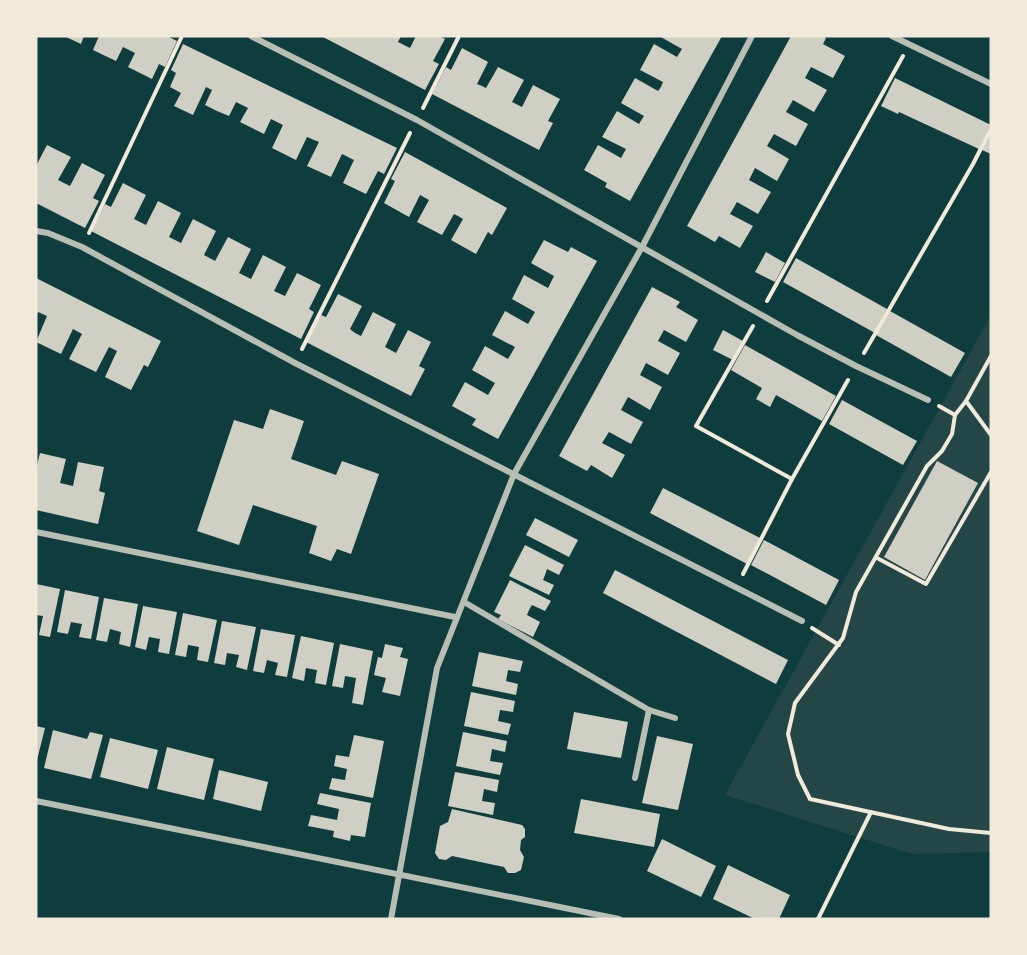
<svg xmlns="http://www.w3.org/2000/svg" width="1027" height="955" font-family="Raleway,sans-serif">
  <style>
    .green { fill: #244646 }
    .building { fill: #cfcfc3 }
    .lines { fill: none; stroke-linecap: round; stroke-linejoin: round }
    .path { stroke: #f1e9da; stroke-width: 4 }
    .minor { stroke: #b8beb3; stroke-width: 6 }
  </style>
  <rect width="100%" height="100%" fill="#0f3d3e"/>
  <!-- green -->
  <polygon class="green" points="991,315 991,852 912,854 725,795"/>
  <!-- building -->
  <g class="building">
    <polygon points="64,36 84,36 81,44"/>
    <polygon points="99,36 167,36 177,41 165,67 159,64 152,79 128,67 135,53 123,47 116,61 93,50"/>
    <polygon points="321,36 401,36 398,42 410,48 416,36 439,36 445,39 433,61 439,64 425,90"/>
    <polygon points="659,36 722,36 630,201 605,187 607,183 584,170 598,145 621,158 626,149 602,137 617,111 639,124 644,116 621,103 635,78 658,91 661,87 663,82 640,70 654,44 677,57 682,49"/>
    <polygon points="791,36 822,36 826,38 823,44 845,56 833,78 811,67 805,78 827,90 814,112 793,100 786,112 808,124 796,146 774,134 767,146 789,159 777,181 755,168 749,180 771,192 758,214 737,202 730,214 753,226 740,248 719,236 715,242 687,226"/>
    <polygon points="183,44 397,148 384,174 378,171 366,194 343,183 354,160 342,154 331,177 307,166 319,142 307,137 296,160 272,148 283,125 271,119 264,134 240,122 248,108 236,102 229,116 217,111 205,105 212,90 206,87 193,115 174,106 181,93 170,87 176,73 171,70"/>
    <polygon points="462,48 488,62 477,84 482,86 486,88 498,67 524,80 512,102 522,107 533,85 560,99 548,121 553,123 539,150 432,94 446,67 451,70"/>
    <polygon points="895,78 991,125 979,149 899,112 898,114 881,106"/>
    <polygon points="991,132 991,154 982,150"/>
    <polygon points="47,145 71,157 58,180 70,186 82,163 105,175 93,198 99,201 85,228 36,203 36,166"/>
    <polygon points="405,152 507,208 492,235 488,232 476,254 451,240 463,219 458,216 454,214 442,235 417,222 429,200 420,195 409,217 384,203 395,181 391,179"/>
    <polygon points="123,183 146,195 134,219 146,225 158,201 181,213 169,237 181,243 193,219 216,231 204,255 215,261 228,237 251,249 239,273 251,279 263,255 286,267 274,291 285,296 297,273 321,285 309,309 314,312 301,339 91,231 105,204 111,207"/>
    <polygon points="544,240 568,252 571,247 597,261 498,439 472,425 476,419 452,406 465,382 488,395 495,383 472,370 485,346 508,359 515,347 492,335 505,311 528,324 535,312 512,299 524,275 548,288 554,276 531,263"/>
    <polygon points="766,252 785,263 775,282 755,272"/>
    <polygon points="796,258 887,309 875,333 783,282"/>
    <polygon points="36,278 161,341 148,367 144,365 131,390 105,377 117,351 109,347 96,372 69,359 82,334 73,329 61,354 36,342 47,316 38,312 36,316"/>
    <polygon points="652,287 680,302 676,307 698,320 686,342 664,330 658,341 680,353 668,375 646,363 640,375 662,387 650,410 628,397 621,410 643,422 631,444 609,432 602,443 625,455 612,478 591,465 587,471 559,456"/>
    <polygon points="338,294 362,306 350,329 355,333 361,336 373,312 396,324 385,347 396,353 408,330 431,342 419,366 425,369 411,396 306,342 321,315 326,317"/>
    <polygon points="890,311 965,353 951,377 876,335"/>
    <polygon points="723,330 743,341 733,360 713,350"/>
    <polygon points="745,345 836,396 822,421 776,395 770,407 756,399 762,388 731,370"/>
    <polygon points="842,400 917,441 903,465 829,424"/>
    <polygon points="270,409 304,421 291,459 336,475 342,461 379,474 351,554 337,549 331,561 309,553 317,526 253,505 239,545 197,531 234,420 263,429"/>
    <polygon points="40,453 66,459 60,483 73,486 78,462 104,467 99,491 105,493 98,524 36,510 36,469"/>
    <polygon points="937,461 978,483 925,580 884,557"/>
    <polygon points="663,488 760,538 747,564 650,513"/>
    <polygon points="535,518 578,540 569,557 526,535"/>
    <polygon points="764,540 839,580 826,605 751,565"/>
    <polygon points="525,545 564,565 559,575 547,569 545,575 543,580 554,585 549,595 509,576"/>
    <polygon points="615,570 788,660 776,684 603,593"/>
    <polygon points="510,580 551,601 545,611 532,605 529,610 527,615 540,622 533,637 498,619 501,615 494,612"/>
    <polygon points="36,584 60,589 50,637 39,635 43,616 36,615"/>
    <polygon points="65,590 99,597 91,639 79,637 82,624 76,623 71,622 68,634 57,632"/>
    <polygon points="104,598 138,604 130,647 119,644 121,632 110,629 107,642 96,640"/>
    <polygon points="143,606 177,612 169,654 158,652 160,639 149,637 146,650 135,647"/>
    <polygon points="183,613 217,620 208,662 197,660 199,647 194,646 188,645 186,657 175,655"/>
    <polygon points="222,621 256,627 247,670 236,667 239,655 227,653 225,665 214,663"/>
    <polygon points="261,629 295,635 287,677 275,675 278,663 267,660 264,673 253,671"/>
    <polygon points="301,636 334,643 326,685 315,683 317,670 311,669 306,668 304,681 292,678"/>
    <polygon points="340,644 373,651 363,705 352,703 356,678 345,676 343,688 332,686"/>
    <polygon points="385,644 403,648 400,657 408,659 400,696 382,692 386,678 374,675 378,657 382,658"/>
    <polygon points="479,652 523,661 520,672 508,670 506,681 518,684 516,695 472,686"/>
    <polygon points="471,692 515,701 513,712 500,710 498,721 511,724 508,735 464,726"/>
    <polygon points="574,712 628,722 621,758 567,749"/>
    <polygon points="36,726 45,728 37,760 36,760"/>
    <polygon points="53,730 87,739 90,732 103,735 91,779 44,768"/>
    <polygon points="463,732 507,741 505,752 492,749 490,761 503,763 500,775 456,766"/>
    <polygon points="354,735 384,741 373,798 329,789 332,778 345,780 347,769 334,766 336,755 349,757"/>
    <polygon points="657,736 693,744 678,810 642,803"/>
    <polygon points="110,738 158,750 148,789 100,777"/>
    <polygon points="167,747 214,759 204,800 157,789"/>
    <polygon points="219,770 268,782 261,811 213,799"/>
    <polygon points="455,772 499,780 497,792 484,789 482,801 495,803 493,815 448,806"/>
    <polygon points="320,793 371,803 365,837 351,835 350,841 333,837 334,831 308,826 311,815 337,820 339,809 317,804"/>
    <polygon points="581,799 660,814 654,847 574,833"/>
    <polygon points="452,809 522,825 525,829 525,837 521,840 520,850 524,857 521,870 515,873 508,873 504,867 452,856 446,860 439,859 435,853 440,826 448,822"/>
    <polygon points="662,839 716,866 701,897 647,871"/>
    <polygon points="728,865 790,895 779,919 755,919 713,899"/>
  </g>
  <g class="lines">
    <!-- path -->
    <g class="path">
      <polyline points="423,108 459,36"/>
      <polyline points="89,233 182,36"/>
      <polyline points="767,301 903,56"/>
      <polyline points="753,326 696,426 792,479"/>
      <polyline points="302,349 410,133"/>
      <polyline points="864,353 973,164 991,129"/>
      <polyline points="991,356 966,401 955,415 952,434 942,451 927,466 856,592 843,638 795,703 788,734 798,775 810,799 949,829 991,833"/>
      <polyline points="966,401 991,435"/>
      <polyline points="939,406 955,415"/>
      <polyline points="877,558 926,584 991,472"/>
      <polyline points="743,574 792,479 848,380"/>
      <polyline points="812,628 839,645"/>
      <polyline points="818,919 871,812"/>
    </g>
    <!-- minor -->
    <g class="minor">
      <polyline points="251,36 417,120 797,335 856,366 928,400"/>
      <polyline points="892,36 991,84"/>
      <polyline points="36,231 48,233 82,247 295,363 802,621"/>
      <polyline points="36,532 455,617"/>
      <polyline points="464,602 649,710 675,718"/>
      <polyline points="635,778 649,710"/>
      <polyline points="36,801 619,919"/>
      <polyline points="391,919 437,668 514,474 642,247 752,36"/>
    </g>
  </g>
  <!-- border -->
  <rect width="1027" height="955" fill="none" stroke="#f1e9da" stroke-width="75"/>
</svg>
